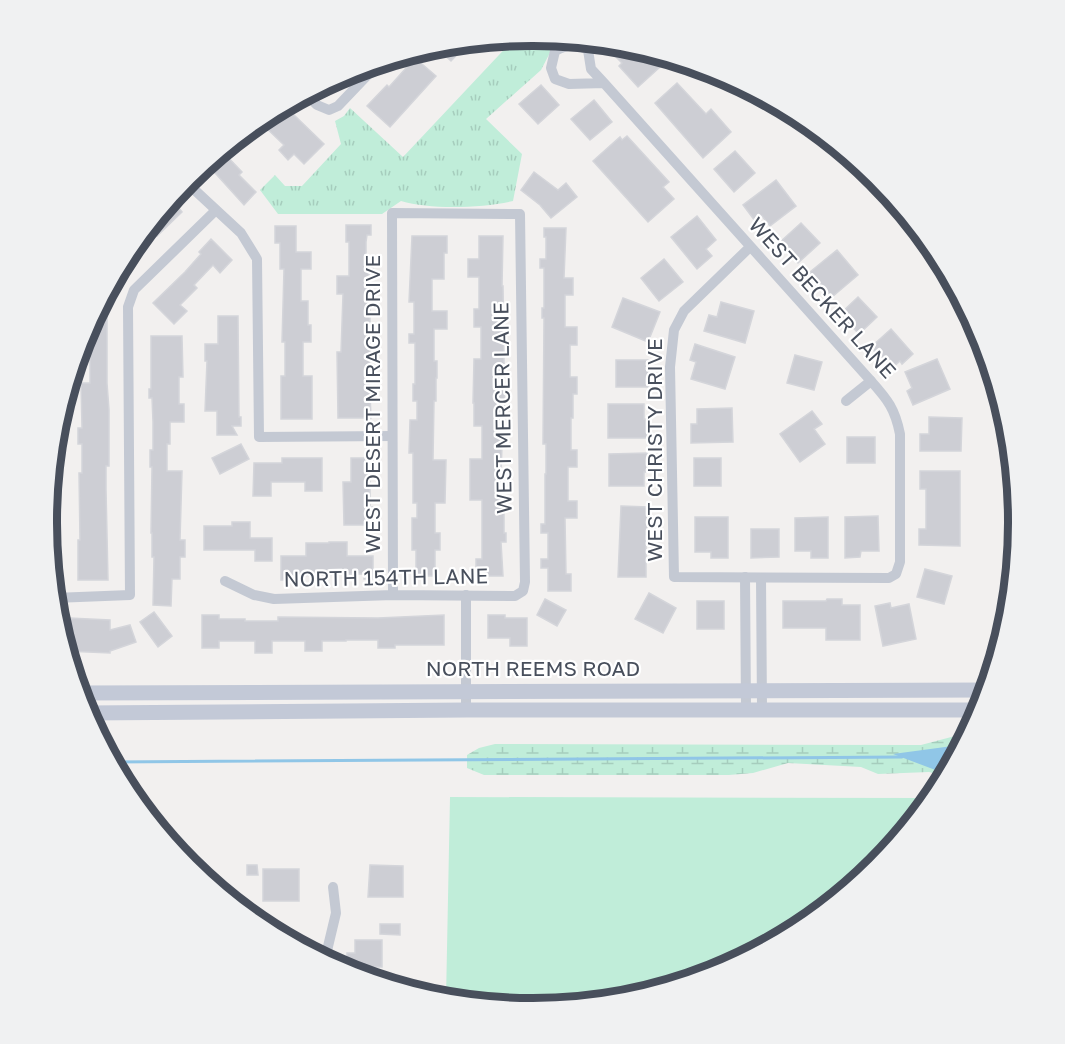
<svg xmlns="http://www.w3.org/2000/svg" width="1065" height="1044" font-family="'Golos Text',sans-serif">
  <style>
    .green { fill: #c0edd9 }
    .wetland { fill: url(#wetland-marsh) }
    .park { fill: url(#park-tufts) }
    .water { fill: #90c6e7 }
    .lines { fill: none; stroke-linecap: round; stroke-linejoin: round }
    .stream { stroke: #90c6e7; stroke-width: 3 }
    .building { fill: #cdced4; stroke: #d4d5da; stroke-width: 1.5 }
    .service { stroke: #c4c9d3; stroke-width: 5 }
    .minor { stroke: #c4c9d3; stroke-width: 10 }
    .secondary { stroke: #c3c9d7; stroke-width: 15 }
    .labels { text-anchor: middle; stroke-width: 4.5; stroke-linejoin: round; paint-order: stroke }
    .street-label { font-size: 21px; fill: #484f5c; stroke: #fff }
    .rim { fill: none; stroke: #484f5c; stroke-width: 8 }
  </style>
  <defs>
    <pattern id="wetland-marsh" width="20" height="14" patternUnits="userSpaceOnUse" patternTransform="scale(1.5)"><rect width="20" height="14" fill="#c0edd9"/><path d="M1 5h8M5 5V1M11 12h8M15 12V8" fill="none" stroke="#a6cdbd"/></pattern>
    <pattern id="park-tufts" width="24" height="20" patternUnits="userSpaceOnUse" patternTransform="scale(1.5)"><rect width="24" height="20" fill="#c0edd9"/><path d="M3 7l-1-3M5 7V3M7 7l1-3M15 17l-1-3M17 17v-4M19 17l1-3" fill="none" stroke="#a6cdbd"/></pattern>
  </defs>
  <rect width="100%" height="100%" fill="#f2f0ef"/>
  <!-- green -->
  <polygon class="green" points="450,797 930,798 931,798 876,866 802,926 718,971 627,999 532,1008 446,999"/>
  <!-- wetland -->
  <polygon class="wetland" points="955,736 963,742 945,776 929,772 878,774 861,767 788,763 753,773 729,775 484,775 467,768 467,755 479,748 495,744 921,745"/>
  <!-- park -->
  <path class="park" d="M533,36l16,2 6,5 -14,27 -55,49 36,35 -9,47c-31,7 -82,9 -112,0l-19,13h-104l-18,-24 15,-15 10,11h17l39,-42 -6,-23 9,-5 6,-8 53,49 112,-119z"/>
  <!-- water -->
  <polygon class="water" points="962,744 946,774 893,754 960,745"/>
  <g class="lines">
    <!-- stream -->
    <polyline class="stream" points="112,762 902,757"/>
  </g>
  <!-- building -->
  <g class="building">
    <polygon points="469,42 451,61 435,46 438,45"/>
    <polygon points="602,43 628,45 646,51 660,67 638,87 619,66 622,63"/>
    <polygon points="415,58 436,76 390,127 367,106 387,85 389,87"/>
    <polygon points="677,83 706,114 711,109 731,132 703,158 655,103"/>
    <polygon points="541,85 559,105 538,124 519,104"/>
    <polygon points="594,100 612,122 590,140 571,119"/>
    <polygon points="289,104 296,111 293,114 324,144 304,164 294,154 288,160 279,150 284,145 259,121"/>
    <polygon points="627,136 669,182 663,187 674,199 648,222 593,161 620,137 622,140"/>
    <polygon points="222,151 242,172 239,175 256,192 244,205 207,164"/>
    <polygon points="735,151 755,173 734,192 714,169"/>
    <polygon points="534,172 558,190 566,183 577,197 551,218 540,205 521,190"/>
    <polygon points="776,180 796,206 770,226 762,216 755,221 743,205"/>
    <polygon points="174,196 181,204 178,207 182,212 157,236 156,234 137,254 140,256 128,269 122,264 129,252"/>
    <polygon points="697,216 716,240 706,249 712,256 697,269 671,237"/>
    <polygon points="801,223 820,243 798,263 779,243"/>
    <polygon points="346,225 371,225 371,235 367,235 366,242 366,261 373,261 373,269 369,269 369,302 370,302 370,325 372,325 369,368 371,418 338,418 337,352 341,352 343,294 337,294 337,276 349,276 349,242 346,242"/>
    <polygon points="275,226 296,226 296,252 311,252 311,269 301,269 301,301 308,301 308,325 311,325 311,342 303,342 303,376 312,376 312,419 281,419 281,376 285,376 285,342 282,342 284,269 280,269 280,243 275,243"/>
    <polygon points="544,228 566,228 564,278 573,278 573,295 565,295 565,327 577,327 577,345 570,345 570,377 577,377 577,394 573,394 573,418 571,418 571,450 577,450 577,467 568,467 568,501 577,501 577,518 565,518 566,574 571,574 571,591 548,591 548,568 541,568 541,559 548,559 548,533 541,533 541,524 545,524 545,474 546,474 546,444 543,444 544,318 542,318 542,308 544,308 544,268 540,268 540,259 546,259 546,237 544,237"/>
    <polygon points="412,236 447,236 447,253 444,253 444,279 432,279 432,311 447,311 447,329 434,329 434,361 437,361 437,378 436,378 436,401 434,401 433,460 446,460 445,503 435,503 435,533 440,533 440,550 435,550 435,576 416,576 416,550 412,550 412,518 417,518 417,503 413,503 413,453 409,453 410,420 417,420 417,401 413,401 413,384 415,384 415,343 409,343 409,334 414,334 414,302 409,302"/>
    <polygon points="479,236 503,236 502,286 503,286 505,435 507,435 507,445 502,445 501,475 501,510 504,510 504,533 506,533 506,542 501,542 503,576 476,576 476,559 482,559 482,500 470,500 470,459 482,459 482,426 474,426 474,403 473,403 474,359 481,359 481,327 474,327 474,309 479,309 479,277 468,277 468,259 479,259"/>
    <polygon points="211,239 232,260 220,273 213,265 194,285 197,288 180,305 187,311 174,324 153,303 185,272 201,254 199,252"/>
    <polygon points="837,250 858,275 832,297 821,284 816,289 805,276"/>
    <polygon points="664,259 683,282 659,301 641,278"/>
    <polygon points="107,292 107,383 109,410 109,466 106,466 106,489 108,580 78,580 78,540 80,540 79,473 82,473 82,444 78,444 78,428 82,428 81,383 90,383 90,355 78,355 84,336"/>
    <polygon points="858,297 877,317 859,334 840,314"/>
    <polygon points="623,298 660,312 648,342 612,327"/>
    <polygon points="721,302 754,311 745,343 704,331 709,315 717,317"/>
    <polygon points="218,316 238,316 239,417 241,417 241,426 232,426 237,435 217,435 217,411 205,411 207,361 205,361 205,344 218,344"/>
    <polygon points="891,329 913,354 902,364 900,361 890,370 871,347"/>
    <polygon points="151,336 182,336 183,377 179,377 179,404 184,404 184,422 170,422 170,444 167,444 167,471 182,471 180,540 185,540 185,557 180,557 180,579 172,579 171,606 153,605 154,557 152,557 152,533 151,533 152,467 150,467 150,450 153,450 153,422 152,398 149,398 149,389 151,389"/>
    <polygon points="695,344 735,357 725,389 691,379 696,362 690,360"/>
    <polygon points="795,355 822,362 814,390 787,383"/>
    <polygon points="937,359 950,389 913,405 907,391 912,388 905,372"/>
    <rect x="616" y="360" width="33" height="27"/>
    <polygon points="608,404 644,404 644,419 650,419 650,438 608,438"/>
    <polygon points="732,408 733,442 691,443 691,424 697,424 697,409"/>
    <polygon points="812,411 822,424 814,429 825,444 800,462 780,434"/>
    <polygon points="929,417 962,418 961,451 920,451 920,434 929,434"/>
    <rect x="847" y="437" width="28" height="26"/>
    <polygon points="241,444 249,459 220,474 212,458"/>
    <polygon points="647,453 647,458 651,458 651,472 644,472 644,486 609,486 609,454"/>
    <polygon points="282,458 322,458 322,491 305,491 305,482 271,482 271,496 253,496 254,463 282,463"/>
    <polygon points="351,458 375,458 375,466 370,466 370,507 373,507 373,525 344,525 343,482 351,482"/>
    <rect x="694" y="458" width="27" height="28"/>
    <polygon points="920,471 960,471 960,546 919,545 919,529 926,529 926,489 920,489"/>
    <polygon points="621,506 649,507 649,536 646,536 646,577 618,577"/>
    <polygon points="878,516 879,551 861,551 860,557 845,558 845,517"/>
    <polygon points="695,517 728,517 728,558 711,558 711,552 695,552"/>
    <polygon points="828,517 828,558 811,558 811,551 795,551 795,518"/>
    <polygon points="232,522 250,522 250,538 272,538 272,561 255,561 255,550 204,550 204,526 232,526"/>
    <polygon points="751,529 779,529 779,557 751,558"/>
    <polygon points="329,542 347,542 347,556 373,556 373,579 364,579 364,574 347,574 293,576 293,580 281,580 281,556 306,556 306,543 329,543"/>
    <polygon points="925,569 952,576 944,604 917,597"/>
    <polygon points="649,593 676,608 663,633 635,619"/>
    <polygon points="545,599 566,610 557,626 537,615"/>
    <polygon points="827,599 842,599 842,605 860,605 860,640 826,640 826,628 783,628 783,601 826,601"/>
    <rect x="697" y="601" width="27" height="28"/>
    <polygon points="890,603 891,608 909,604 916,639 883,646 875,606"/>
    <polygon points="154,612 172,636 158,647 140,622"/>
    <polygon points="202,615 219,615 219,619 245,619 245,621 278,621 278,617 378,618 444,615 444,645 395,645 395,648 378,648 378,640 346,640 346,641 322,641 322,651 305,651 305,641 272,641 272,653 255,653 255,641 219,641 219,648 202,648"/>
    <polygon points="488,615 505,615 505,618 527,618 527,646 510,646 510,638 488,638"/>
    <polygon points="69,618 110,620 110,630 130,625 136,642 110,651 110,653 66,651 57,622 69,622"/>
    <polygon points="247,865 257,865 258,875 247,875"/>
    <polygon points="370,865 403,866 403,897 368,897"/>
    <rect x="263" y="869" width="36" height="32"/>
    <polygon points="380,924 400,924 400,935 380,934"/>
    <polygon points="355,940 382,940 382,967 347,967 347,953 355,953"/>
  </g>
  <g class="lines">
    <!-- service -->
    <polyline class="service" points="557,38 565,46"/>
    <!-- minor -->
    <g class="minor">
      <path d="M604,83l-35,1 -14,-5 -4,-11 4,-17c13,-7 21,-8 33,-1l3,19 13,14 267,298c17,19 24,28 29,53v128l-4,12 -7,4 -215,-1 -4,-210 4,-37 10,-19 66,-64"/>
      <polyline points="306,94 317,105 329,110 338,106 379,63"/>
      <polyline points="186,182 241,233 257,259 259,437 392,436"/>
      <polyline points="846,401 871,381"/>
      <polyline points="745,577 746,710"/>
      <polyline points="761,578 762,710"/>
      <polyline points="225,581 254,595 274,599 393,595 515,596 523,591 525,582 520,214 392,213 393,595"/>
      <polyline points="466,595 466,710"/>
      <polyline points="54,598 130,595 128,307 134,290 215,211"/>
      <polyline points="325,959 336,913 333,887"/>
    </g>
    <!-- secondary -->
    <g class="secondary">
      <polyline points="79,693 987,690"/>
      <polyline points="86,713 466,710 980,710"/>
    </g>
  </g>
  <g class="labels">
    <!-- street labels -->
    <g class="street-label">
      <text transform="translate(822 298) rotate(48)" y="7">WEST BECKER LANE</text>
      <text transform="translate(373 404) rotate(-90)" y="7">WEST DESERT MIRAGE DRIVE</text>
      <text transform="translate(503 408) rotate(-91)" y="7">WEST MERCER LANE</text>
      <text transform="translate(655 450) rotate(-90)" y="7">WEST CHRISTY DRIVE</text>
      <text transform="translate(386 578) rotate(-1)" y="7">NORTH 154TH LANE</text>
      <text x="533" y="676">NORTH REEMS ROAD</text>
    </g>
  </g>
  <!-- crop -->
  <path d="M0 0H1065V1044H0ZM532 46H533A475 475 0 0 1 1008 521V523A475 475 0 0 1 533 998H532A475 475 0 0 1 57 523V521A475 475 0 0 1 532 46Z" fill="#f0f1f2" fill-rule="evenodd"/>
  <path class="rim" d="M532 46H533A475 475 0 0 1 1008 521V523A475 475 0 0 1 533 998H532A475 475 0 0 1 57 523V521A475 475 0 0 1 532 46Z"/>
</svg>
